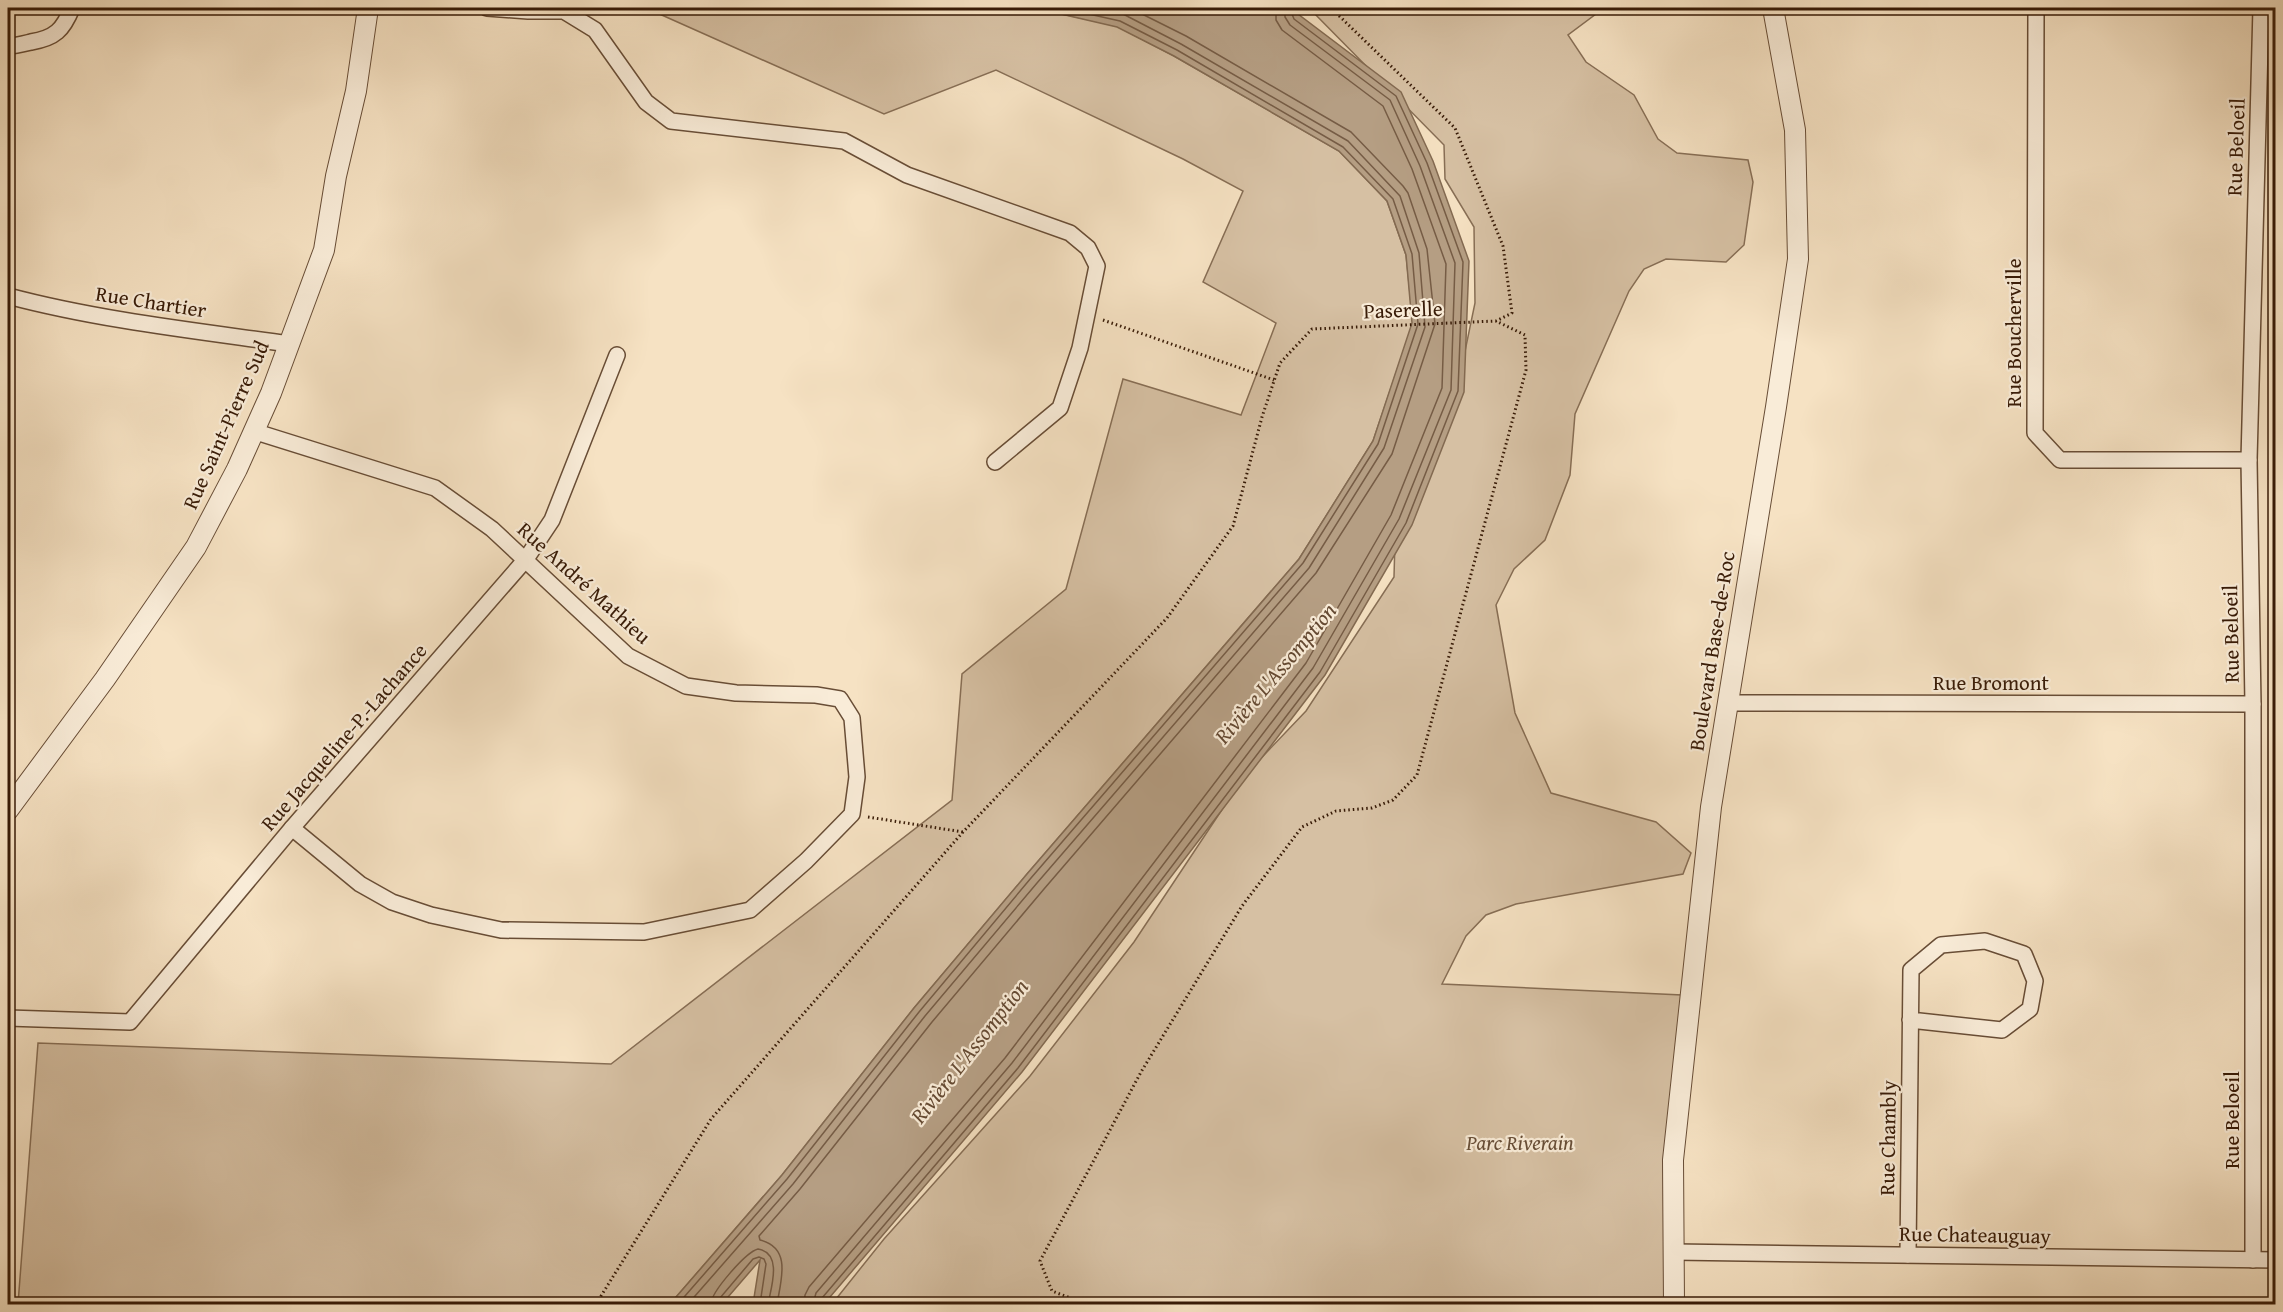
<svg xmlns="http://www.w3.org/2000/svg" width="2283" height="1312" font-family="'Gentium Book Plus',serif">
  <style>
    .green { fill: #d6c0a3; stroke: #876e55; stroke-width: 1.5 }
    .water { fill: #b59e83; stroke: #836a51; stroke-width: 1.5 }
    .lines { fill: none; stroke-linecap: round; stroke-linejoin: round }
    .shore { stroke: #765c45; stroke-width: 1.5 }
    .minor-casing { stroke: #684d36; stroke-width: 18 }
    .tertiary-casing { stroke: #684d36; stroke-width: 22 }
    .path { stroke: #381b07; stroke-width: 3; stroke-dasharray: 1.5 3; stroke-linecap: butt }
    .minor { stroke: #f9ecd8; stroke-width: 15 }
    .tertiary { stroke: #f9ecd8; stroke-width: 20 }
    .labels { text-anchor: middle; stroke-width: 4.5; stroke-linejoin: round; paint-order: stroke }
    .street-label { font-size: 21px; fill: #381b07; stroke: #f9ecd8 }
    .park-label { font-size: 21px; font-style: italic; fill: #674d36; stroke: #f9ecd8 }
    .water-label { font-size: 22px; font-style: italic; fill: #644932; stroke: #f9ecd8 }
  </style>
  <rect width="100%" height="100%" fill="#f6e2c3"/>
  <filter id="stains"><feTurbulence type="fractalNoise" baseFrequency=".00333" numOctaves="4"/><feColorMatrix values="0 0 0 0 .2 0 0 0 0 .09 0 0 0 0 .02 0 0 0 .5 -.17"/></filter>
  <radialGradient id="worn" r=".72"><stop offset=".6" stop-color="#630" stop-opacity="0"/><stop offset="1" stop-color="#630" stop-opacity=".3"/></radialGradient>
  <!-- green -->
  <g class="green">
    <polygon points="646,8 1035,8 1117,26 1174,56 1339,151 1387,201 1406,255 1413,323 1373,441 1299,559 1027,874 914,1008 782,1175 670,1304 18,1304 38,1043 611,1064 952,800 962,674 1066,589 1123,379 1241,415 1276,323 1203,282 1243,191 1183,159 996,70 884,114"/>
    <polygon points="1309,8 1604,8 1568,35 1586,62 1634,95 1658,139 1677,153 1748,160 1753,182 1744,245 1726,262 1666,259 1644,269 1629,291 1575,414 1570,475 1545,540 1514,569 1496,605 1515,713 1551,793 1656,822 1691,853 1683,874 1516,904 1486,915 1466,936 1442,984 1682,995 1669,1304 832,1304 884,1239 1030,1076 1134,942 1245,775 1306,711 1394,577 1395,541 1452,414 1475,303 1474,227 1445,179 1444,145"/>
  </g>
  <!-- water -->
  <polygon class="water" points="1035,8 1301,8 1298,14 1401,92 1433,161 1469,261 1464,392 1412,525 1325,675 1022,1072 824,1304 753,1304 760,1260 722,1304 670,1304 782,1175 914,1008 1027,874 1299,559 1373,441 1412,323 1406,255 1387,201 1339,151 1174,56 1117,27"/>
  <g class="lines">
    <!-- shore -->
    <g class="shore">
      <polyline points="678,1304 787,1179 919,1012 1031,878 1303,563 1378,444 1418,324 1412,254 1393,199 1343,147 1177,50 1120,21 1062,8"/>
      <polyline points="688,1304 793,1184 925,1016 1037,883 1309,568 1384,448 1425,327 1419,253 1400,196 1348,141 1181,44 1123,14 1095,8"/>
      <path d="M711,1304c0,-12 35,-52 47,-55 25,4 13,39 10,55"/>
      <polyline points="718,1304 720,1298 753,1259 759,1257 764,1259 766,1264 760,1304"/>
      <path d="M777,1304c4,-24 15,-56 -17,-64l-1,-4 41,-47 132,-167 112,-133 272,-316 76,-119 43,-130 -8,-75 -19,-56 -5,-7 -52,-54 -165,-96 -56,-28"/>
      <polyline points="804,1304 805,1295 809,1287 1005,1058 1306,663 1391,515 1442,388 1446,264 1412,169 1383,106 1282,30 1276,20 1276,8"/>
      <polyline points="813,1304 816,1293 1012,1063 1313,668 1399,519 1451,390 1455,263 1420,166 1390,100 1290,25 1285,17 1285,8"/>
      <polyline points="820,1304 822,1298 1018,1068 1320,672 1406,523 1458,391 1463,262 1427,163 1396,96 1294,19 1292,14 1294,8"/>
    </g>
    <!-- minor casing -->
    <g class="minor-casing">
      <g id="minor">
        <polyline points="487,8 528,11 564,11 595,30 646,102 671,121 844,141 907,175 1070,233 1088,248 1097,266 1080,348 1060,408 995,462"/>
        <polyline points="2036,8 2035,433 2060,460 2249,460"/>
        <path d="M8,46c8,0 15,-2 23,-4 24,-4 32,-12 41,-34"/>
        <path d="M8,296c90,24 189,35 281,48"/>
        <polyline points="253,431 435,488 492,529 628,656 686,686 736,693 816,695 840,699 852,718 857,777 852,814 806,861 750,910 644,932 501,930 431,915 392,902 360,884 292,828"/>
        <polyline points="1728,703 2253,704"/>
        <polyline points="8,1018 130,1022 292,828 526,559 552,520 617,355"/>
        <polyline points="1674,1252 2276,1260"/>
        <polyline points="1908,1255 1911,970 1941,945 1985,941 2024,954 2035,981 2030,1009 2002,1030 1910,1020"/>
        <polyline points="2253,1260 2253,704 2249,460 2261,8"/>
      </g>
    </g>
    <!-- tertiary casing -->
    <g class="tertiary-casing">
      <g id="tertiary">
        <polyline points="8,810 105,679 196,547 237,469 271,393 324,250 336,176 356,91 368,8"/>
        <polyline points="1674,1304 1673,1160 1711,807 1776,407 1798,259 1795,130 1773,8"/>
      </g>
    </g>
    <!-- path -->
    <g class="path">
      <polyline points="1103,320 1274,380"/>
      <polyline points="868,817 963,832"/>
      <polyline points="596,1304 711,1119 963,832 1167,618 1233,526 1262,417 1280,363 1312,329 1496,321 1512,313 1503,246 1455,128 1331,8"/>
      <polyline points="1117,1304 1078,1301 1052,1291 1040,1261 1141,1072 1242,906 1302,827 1336,811 1372,808 1393,800 1417,775 1526,370 1525,335 1496,321"/>
    </g>
    <!-- minor -->
    <use href="#minor" class="minor"/>
    <!-- tertiary -->
    <use href="#tertiary" class="tertiary"/>
  </g>
  <g class="labels">
    <!-- street labels -->
    <g class="street-label">
      <text transform="translate(2236 147) rotate(-88)" y="7">Rue Beloeil</text>
      <text transform="translate(151 302) rotate(9)" y="7">Rue Chartier</text>
      <text transform="translate(1403 310) rotate(-2)" y="7">Paserelle</text>
      <text transform="translate(2014 333) rotate(-90)" y="7">Rue Boucherville</text>
      <text transform="translate(226 425) rotate(-66)" y="7">Rue Saint-Pierre Sud</text>
      <text transform="translate(584 583) rotate(42)" y="7">Rue André Mathieu</text>
      <text transform="translate(2231 634) rotate(-91)" y="7">Rue Beloeil</text>
      <text transform="translate(1712 651) rotate(-81)" y="7">Boulevard Base-de-Roc</text>
      <text x="1991" y="690">Rue Bromont</text>
      <text transform="translate(344 737) rotate(-49)" y="7">Rue Jacqueline-P.-Lachance</text>
      <text transform="translate(2232 1120) rotate(-90)" y="7">Rue Beloeil</text>
      <text transform="translate(1888 1138) rotate(-89)" y="7">Rue Chambly</text>
      <text transform="translate(1975 1235) rotate(1)" y="7">Rue Chateauguay</text>
    </g>
    <!-- park labels -->
    <g class="park-label">
      <text x="1520" y="1150">Parc Riverain</text>
    </g>
    <!-- water labels -->
    <g class="water-label">
      <text transform="translate(1275 673) rotate(-50)" y="8">Rivière L'Assomption</text>
      <text transform="translate(969 1051) rotate(-52)" y="8">Rivière L'Assomption</text>
    </g>
  </g>
  <!-- margin -->
  <rect width="2283" height="1312" fill="none" stroke="#f6e2c3" stroke-width="30"/>
  <rect x="9" y="9" width="2265" height="1294" fill="none" stroke="#381b07" stroke-width="3"/>
  <rect x="15" y="15" width="2253" height="1282" fill="none" stroke="#381b07" stroke-width="1.5"/>
  <rect width="100%" height="100%" filter="url(#stains)"/>
  <rect width="100%" height="100%" fill="url(#worn)"/>
</svg>
